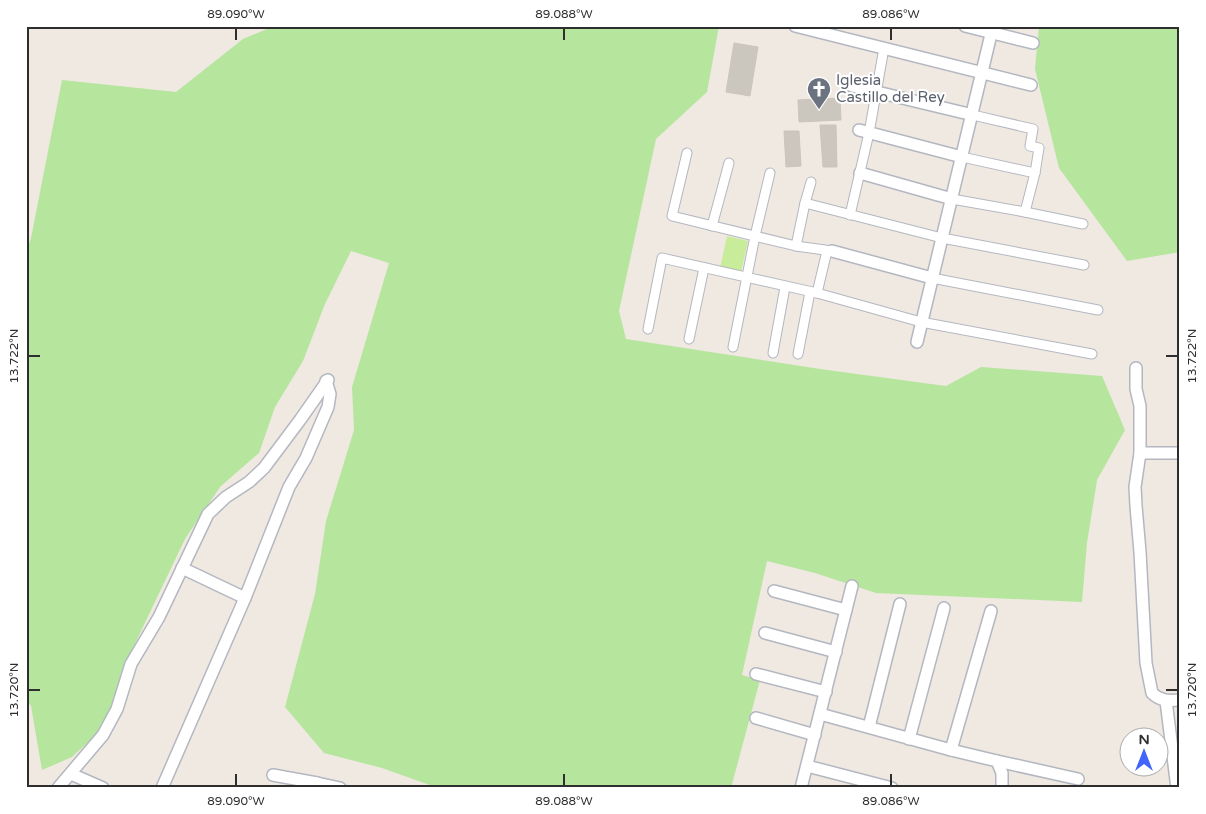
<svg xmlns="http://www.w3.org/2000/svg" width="1206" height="814" font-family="'Varela Round',sans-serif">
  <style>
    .green { fill: #b6e59e }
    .pitch { fill: #c9ec9a }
    .building { fill: #cbc7bf; stroke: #cbc5ba }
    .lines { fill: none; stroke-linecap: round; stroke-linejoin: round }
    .pedestrian-casing { stroke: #b4b7c1; stroke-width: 11 }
    .minor-casing { stroke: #b4b7c1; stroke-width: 14 }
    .pedestrian { stroke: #fff; stroke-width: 9 }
    .minor { stroke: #fff; stroke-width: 11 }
    .ticks { fill: none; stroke: #2e2e2e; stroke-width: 2 }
    .labels { text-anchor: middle; stroke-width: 4; stroke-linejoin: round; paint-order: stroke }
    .worship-label { font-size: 15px; fill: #5b616d; stroke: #fff; text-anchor: start }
    .neatline { fill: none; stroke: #2e2e2e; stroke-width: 2 }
    .ticks-label { font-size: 12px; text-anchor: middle; fill: #2e2e2e }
  </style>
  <rect width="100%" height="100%" fill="#efe9e1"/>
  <!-- green -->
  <g class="green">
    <polygon points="274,26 719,26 707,92 656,139 619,311 626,339 820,369 946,386 981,367 1102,376 1125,430 1097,480 1087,543 1082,602 876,593 815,573 767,561 742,675 760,680 731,788 438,788 382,768 324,753 285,707 315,594 326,521 354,430 352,387 389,263 351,251 325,304 303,361 275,407 259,453 220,487 185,539 121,673 110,722 72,757 42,770 31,706 26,698 26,252 31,238 62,80 176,92 243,39"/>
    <polygon points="1039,26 1180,26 1180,252 1127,261 1059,168 1035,69"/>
  </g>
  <!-- pitch -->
  <polygon class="pitch" points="727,236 748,241 741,272 720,268"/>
  <!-- building -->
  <g class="building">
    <polygon points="734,43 758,47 750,96 726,92"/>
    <polygon points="840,98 841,120 799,122 798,100"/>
    <polygon points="820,125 836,125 837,167 823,167"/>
    <polygon points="784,131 799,131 801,166 786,167"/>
  </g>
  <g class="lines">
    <!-- pedestrian casing -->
    <g class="pedestrian-casing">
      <g id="pedestrian">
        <polyline points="973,115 1033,129 1030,146 1039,148 1035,173"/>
        <polyline points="687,153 672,216 796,246 805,203 942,238 1084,265"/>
        <polyline points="962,157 1035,173 1025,212 1083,224"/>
        <polyline points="952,199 1025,212"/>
        <polyline points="805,203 811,182"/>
        <polyline points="850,215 869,133 884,48"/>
        <polyline points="712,226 729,163"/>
        <polyline points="796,246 832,251"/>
        <polyline points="932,278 1098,310"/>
        <polyline points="817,293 827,251"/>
        <polyline points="648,329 662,258 817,293 921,322 1092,354"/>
        <polyline points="689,339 704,268"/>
        <polyline points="733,347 755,236 770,173"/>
        <polyline points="773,353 785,287"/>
        <polyline points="798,354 810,292"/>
      </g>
    </g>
    <!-- minor casing -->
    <g class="minor-casing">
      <g id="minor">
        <polyline points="795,26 1031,85"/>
        <polyline points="965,26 1033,43"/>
        <polyline points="852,86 973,115"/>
        <polyline points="859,130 962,157"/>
        <polyline points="860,173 952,199"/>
        <polyline points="832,251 932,278"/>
        <polyline points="917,342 993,26"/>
        <polyline points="1136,368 1136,389 1140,406 1140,453"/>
        <path d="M1180,453h-40l-5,34 1,19 4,46 6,111 6,30c8,8 17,8 28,7"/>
        <polyline points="182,568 245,598"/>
        <polyline points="774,591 846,610"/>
        <polyline points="765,633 836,652"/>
        <polyline points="756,674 826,692"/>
        <polyline points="1166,701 1177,788"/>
        <polyline points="820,714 951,750 997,761 1002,773 1002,788"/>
        <polyline points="756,718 815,735"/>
        <polyline points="869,727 900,604"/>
        <polyline points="909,739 944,608"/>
        <polyline points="951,750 991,611"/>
        <polyline points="997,761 1078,779"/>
        <polyline points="807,766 892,788"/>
        <polyline points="71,774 103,788"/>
        <polyline points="273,775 317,783"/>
        <polyline points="58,788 103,735 117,709 131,664 159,617 208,514 226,497 249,482 264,468 300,420 328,380"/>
        <polyline points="162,788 245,598 289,487 306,458 328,407 330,394 326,381"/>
        <polyline points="316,788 317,783 340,788"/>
        <polyline points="801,788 852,586"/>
      </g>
    </g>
    <!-- pedestrian -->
    <use href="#pedestrian" class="pedestrian"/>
    <!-- minor -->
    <use href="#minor" class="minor"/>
  </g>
  <!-- ticks -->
  <path class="ticks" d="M236,28v12M564,28v12M891,28v12M28,356h12M1166,356h12M28,690h12M1166,690h12M236,774v12M564,774v12M891,774v12"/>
  <!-- icons -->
  <defs>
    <g id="church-pin" transform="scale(1.25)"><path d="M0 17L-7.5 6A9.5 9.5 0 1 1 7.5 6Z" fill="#6b7280" stroke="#fff"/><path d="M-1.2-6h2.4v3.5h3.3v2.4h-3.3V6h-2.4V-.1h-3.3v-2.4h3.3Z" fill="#fff"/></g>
  </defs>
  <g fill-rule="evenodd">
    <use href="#church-pin" x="819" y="89"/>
  </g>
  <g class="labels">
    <!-- worship labels -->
    <g class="worship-label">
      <text x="836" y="85">Iglesia<tspan x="836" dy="17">Castillo del Rey</tspan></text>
    </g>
  </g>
  <!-- border -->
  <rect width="1206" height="814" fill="none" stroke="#ffffff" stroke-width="55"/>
  <!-- north arrow -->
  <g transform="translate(1144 752)"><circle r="24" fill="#ffffff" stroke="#ababab"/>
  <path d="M0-4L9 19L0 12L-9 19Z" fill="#4264fb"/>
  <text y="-8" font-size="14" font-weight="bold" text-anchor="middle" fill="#2e2e2e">N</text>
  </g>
  <rect x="28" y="28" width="1150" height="758" class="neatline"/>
  <g class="ticks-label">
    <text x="236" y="18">89.090°W</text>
    <text x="564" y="18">89.088°W</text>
    <text x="891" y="18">89.086°W</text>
    <text transform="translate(14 356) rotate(-90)" y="4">13.722°N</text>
    <text transform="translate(1192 356) rotate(-90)" y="4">13.722°N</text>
    <text transform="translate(14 690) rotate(-90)" y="4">13.720°N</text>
    <text transform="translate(1192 690) rotate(-90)" y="4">13.720°N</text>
    <text x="236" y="805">89.090°W</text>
    <text x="564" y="805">89.088°W</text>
    <text x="891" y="805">89.086°W</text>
  </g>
</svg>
